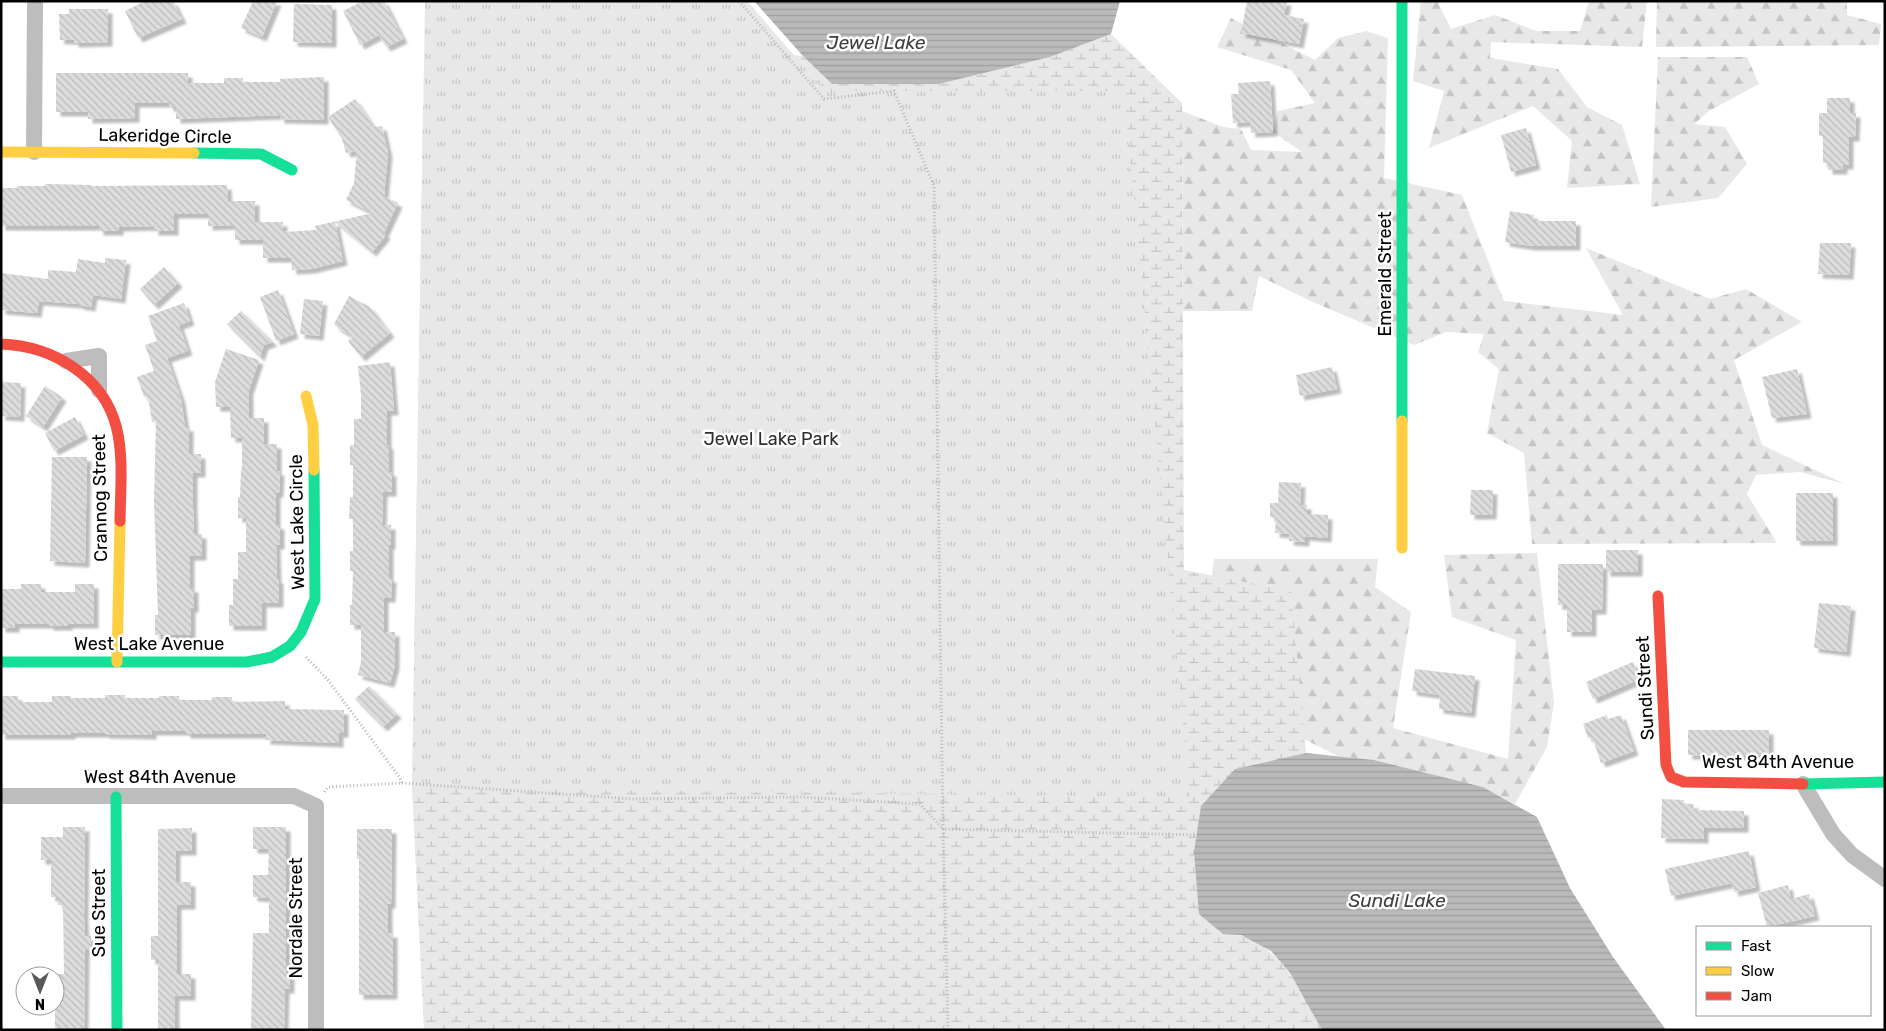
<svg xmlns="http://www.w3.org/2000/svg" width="1886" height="1031" font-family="Rubik,sans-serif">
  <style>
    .forest { fill: url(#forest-firs) }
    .wetland { fill: url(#wetland-marsh) }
    .park { fill: url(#park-tufts) }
    .water { fill: url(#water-rules) }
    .building { fill: url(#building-back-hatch); filter: url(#shadow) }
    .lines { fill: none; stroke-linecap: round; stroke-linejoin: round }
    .path { stroke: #b8b8b8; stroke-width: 3; stroke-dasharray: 1 2.5; stroke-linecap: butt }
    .street { stroke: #bdbdbd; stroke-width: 16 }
    .fast { stroke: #16e098; stroke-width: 11 }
    .slow { stroke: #ffcf43; stroke-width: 11 }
    .jam { stroke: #f24e42; stroke-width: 11 }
    .labels { text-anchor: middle; stroke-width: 5; stroke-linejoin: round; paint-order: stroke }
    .street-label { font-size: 18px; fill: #000; stroke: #fff }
    .park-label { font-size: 18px; fill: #2d2d2d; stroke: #fff }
    .water-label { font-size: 19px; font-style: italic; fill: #3e3e3e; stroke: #fff }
  </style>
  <defs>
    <pattern id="forest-firs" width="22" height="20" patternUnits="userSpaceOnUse" patternTransform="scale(1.25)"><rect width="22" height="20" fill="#e8e8e8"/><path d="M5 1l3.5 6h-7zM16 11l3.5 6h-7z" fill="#c5c5c5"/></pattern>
    <pattern id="wetland-marsh" width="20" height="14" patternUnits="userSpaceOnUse" patternTransform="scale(1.25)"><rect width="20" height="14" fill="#e8e8e8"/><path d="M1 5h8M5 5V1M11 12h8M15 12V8" fill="none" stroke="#c5c5c5"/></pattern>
    <pattern id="park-tufts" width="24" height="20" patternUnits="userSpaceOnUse" patternTransform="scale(1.25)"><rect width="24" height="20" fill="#e8e8e8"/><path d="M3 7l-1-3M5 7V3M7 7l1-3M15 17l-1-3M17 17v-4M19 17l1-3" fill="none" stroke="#c5c5c5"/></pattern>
    <pattern id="water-rules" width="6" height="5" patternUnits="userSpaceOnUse" patternTransform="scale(1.25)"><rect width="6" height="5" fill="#bababa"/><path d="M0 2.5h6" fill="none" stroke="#9e9e9e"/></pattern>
    <pattern id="building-back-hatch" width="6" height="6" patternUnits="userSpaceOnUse" patternTransform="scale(1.25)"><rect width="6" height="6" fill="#dcdcdc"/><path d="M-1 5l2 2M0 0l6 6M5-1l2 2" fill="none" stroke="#bbb"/></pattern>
    <filter id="shadow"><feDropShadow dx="4.5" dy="4.5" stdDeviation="1" flood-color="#0004"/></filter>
  </defs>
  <rect width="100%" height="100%" fill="#fff"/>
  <!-- forest -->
  <g class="forest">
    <polygon points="1421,1 1437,1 1451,29 1495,15 1536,31 1580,31 1589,1 1647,1 1642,47 1491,42 1490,58 1558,69 1587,107 1622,125 1640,184 1567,188 1572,141 1533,106 1429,148 1444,91 1413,81"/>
    <polygon points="1657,1 1847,1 1847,15 1881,24 1879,45 1656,47"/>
    <polygon points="1231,18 1315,60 1338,38 1366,31 1388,38 1384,178 1462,195 1504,301 1623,315 1586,248 1710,299 1746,289 1802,322 1734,360 1762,445 1845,484 1800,472 1756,475 1747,494 1777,543 1532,544 1524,453 1487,433 1499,369 1478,352 1484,334 1446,332 1414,345 1313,302 1259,276 1252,311 1183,311 1182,111 1223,127 1241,129 1251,150 1302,152 1273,132 1278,111 1315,103 1291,70 1217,47"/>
    <polygon points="1658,57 1747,57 1759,84 1709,111 1694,124 1725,127 1747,164 1718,198 1651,207"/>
    <polygon points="1537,553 1554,703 1547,747 1515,804 1483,787 1374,760 1338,756 1284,729 1212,576 1214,559 1378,559 1375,587 1411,612 1393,728 1508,759 1516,640 1452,617 1444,555"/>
  </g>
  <!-- wetland -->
  <path class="wetland" d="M1111,34l71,69 2,467 107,21 15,162 -71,16 -12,165c6,0 13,0 19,2 42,14 60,58 80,94h-898l-12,-242 11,-678 231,18 76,-77 73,5 29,28h107l111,-27z"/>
  <!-- park -->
  <polygon class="park" points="425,1 747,1 825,91 1124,91 1190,797 412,788"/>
  <!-- water -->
  <g class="water">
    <polygon points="754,1 1120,1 1111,34 1050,57 939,84 832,84 803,56"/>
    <polygon points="1306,753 1374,760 1483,787 1537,817 1570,888 1613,957 1666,1030 1322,1030 1290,973 1271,951 1241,935 1223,934 1199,914 1194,852 1201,806 1235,769"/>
  </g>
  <!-- building -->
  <g class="building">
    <polygon points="145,1 173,1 182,19 138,38 125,11"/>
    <polygon points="253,1 277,1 262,37 241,28"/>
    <polygon points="363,1 384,1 403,39 386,47 379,35 360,45 343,11"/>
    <polygon points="1247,1 1287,1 1284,15 1304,19 1299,44 1241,33"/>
    <polygon points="294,4 332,5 332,43 293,42"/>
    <polygon points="69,9 108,9 108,42 74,43 74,40 60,40 59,14 69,14"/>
    <polygon points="56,73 188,73 188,83 224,83 224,78 243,78 243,82 280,82 280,79 324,77 324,120 280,119 280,115 176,119 176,107 169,107 169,103 135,103 135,118 88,119 88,112 56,112"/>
    <polygon points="1270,81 1273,132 1251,133 1250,122 1233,123 1231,94 1239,94 1238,83"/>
    <polygon points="1827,98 1850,98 1850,113 1856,113 1855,137 1849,137 1849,165 1843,165 1843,170 1828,170 1828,163 1823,163 1823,136 1819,136 1819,113 1827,113"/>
    <polygon points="355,99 374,127 382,126 388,153 384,196 398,203 384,233 386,235 372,252 335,222 343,261 311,269 292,270 291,258 263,258 263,240 235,240 235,225 208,226 208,214 174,214 174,231 154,231 154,226 119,227 119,231 99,231 99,226 1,226 1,188 17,188 17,186 45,186 45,184 92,185 92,186 227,185 228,201 255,201 255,222 283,222 283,232 316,230 315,226 373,213 346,200 354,183 357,151 346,153 342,139 328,117"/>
    <polygon points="1526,128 1536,165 1511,172 1501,135"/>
    <polygon points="1510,211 1534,215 1533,221 1576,221 1576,246 1531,246 1505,242"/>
    <polygon points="1820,243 1851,243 1849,275 1818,274"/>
    <polygon points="105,258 126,260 121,299 93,295 91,307 79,305 79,304 39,301 37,313 1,310 1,273 48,279 48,270 76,272 78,259 105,263"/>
    <polygon points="164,267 178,283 154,305 140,289"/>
    <polygon points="278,290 294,334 276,341 260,297"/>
    <polygon points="349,296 370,307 390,333 361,357 348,341 353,337 338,328 334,324"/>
    <polygon points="304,299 323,301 319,336 300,334"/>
    <polygon points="184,303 190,321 179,325 188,351 167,358 181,399 185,427 189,427 189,454 201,454 201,473 193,473 193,507 194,534 202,534 202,556 190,556 190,588 194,588 194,608 191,608 191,635 155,635 155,615 158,615 154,501 156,421 152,422 148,396 144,397 137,377 154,371 145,345 157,341 148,316"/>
    <polygon points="241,311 273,342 264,345 260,357 227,324"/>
    <polygon points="226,349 259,360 249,390 249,418 264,418 264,444 277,444 277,471 280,471 279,493 276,493 276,525 280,525 280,545 276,545 277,579 279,579 279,603 262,603 262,626 229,626 229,605 233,605 233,579 238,579 238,552 246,552 246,518 238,518 238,497 240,497 241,470 242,470 242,438 231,438 230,407 216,407 215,382"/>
    <polygon points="390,362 394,411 387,411 387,445 389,445 389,472 392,472 392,492 383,492 382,525 391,525 391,545 389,545 389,578 392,578 391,598 384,598 384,632 395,632 395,665 390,683 358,675 361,661 361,625 350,625 350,605 352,605 353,571 350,571 350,551 353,551 353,519 349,519 350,497 353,497 353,465 350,465 350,445 354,445 354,419 361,419 361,394 358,366"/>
    <polygon points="1332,367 1337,389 1300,396 1296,375"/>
    <polygon points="1797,369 1807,414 1772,418 1762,377"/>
    <polygon points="1,382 21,383 20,417 1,416"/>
    <polygon points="45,386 62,397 43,427 26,416"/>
    <polygon points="75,417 84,435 54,451 45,433"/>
    <polygon points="52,457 87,457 85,563 50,561"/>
    <polygon points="1279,482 1301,483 1300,505 1307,505 1307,514 1328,515 1327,538 1305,536 1305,542 1289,541 1290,534 1275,533 1276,518 1270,517 1270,503 1278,503"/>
    <polygon points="1471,490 1493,490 1492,515 1470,515"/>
    <rect x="1796" y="493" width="37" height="48"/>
    <rect x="1606" y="550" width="32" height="22"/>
    <polygon points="1558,564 1603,564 1602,610 1592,610 1592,632 1567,632 1567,605 1558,605"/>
    <polygon points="21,584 41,584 41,592 75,592 75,584 94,584 94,624 68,624 68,626 49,626 49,624 15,624 15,628 1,628 1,589 21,589"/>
    <polygon points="1819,603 1851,606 1846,652 1814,648"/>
    <polygon points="1633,662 1640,679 1593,699 1586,682"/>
    <polygon points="1415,669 1475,676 1471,713 1439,709 1440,695 1412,691"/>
    <polygon points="369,686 397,714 383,727 355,699"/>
    <polygon points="105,695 125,695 125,698 159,698 159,696 179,696 179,700 212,700 212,697 232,697 232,702 285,701 285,709 344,710 344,733 339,733 339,743 266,740 266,734 186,734 186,731 152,731 152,735 105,734 105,733 71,733 71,735 1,735 1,696 18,696 18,702 52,702 52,696 71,696 71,698 105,698"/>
    <polygon points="1607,715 1608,719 1621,715 1634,751 1601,763 1592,737 1588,738 1583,724"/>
    <polygon points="1688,730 1769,730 1769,756 1688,755"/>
    <polygon points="1662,799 1684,800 1684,804 1694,804 1693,810 1744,811 1744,828 1704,828 1704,839 1661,838"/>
    <polygon points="63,827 85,827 84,918 85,936 91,936 91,950 85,950 84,1030 55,1030 55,974 64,974 63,905 58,905 58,897 51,897 51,860 41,860 41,837 63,837"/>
    <polygon points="253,827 286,827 286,974 290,974 290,989 285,989 284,1030 251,1030 253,933 269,933 269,898 253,897 253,875 268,875 269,849 253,849"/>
    <polygon points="192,828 192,851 176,851 176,882 191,882 191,905 177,905 177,974 191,974 191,996 175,996 175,1030 158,1030 158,960 151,960 151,936 158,936 158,829"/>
    <polygon points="357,829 392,829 391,904 388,904 388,933 393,933 393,995 359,995 359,859 357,859"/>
    <polygon points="1749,851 1756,887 1734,892 1732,883 1671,896 1665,869"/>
    <polygon points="1788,885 1791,899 1809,894 1815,916 1767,927 1758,893"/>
  </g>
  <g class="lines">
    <!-- path -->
    <g class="path">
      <polyline points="739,1 824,99 894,91 934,186 943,829 1196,835"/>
      <polyline points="306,657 328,680 400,778 402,783 328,787 323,794"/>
      <polyline points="402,783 633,799 800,797 920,804 943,829 948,1030"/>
    </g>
    <!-- street -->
    <g class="street">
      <polyline points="34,152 35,1"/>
      <polyline points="66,361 99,356 99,390"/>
      <polyline points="1803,784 1833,834 1852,855 1885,879"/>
      <polyline points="1,796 294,796 316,806 316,1030"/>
    </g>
    <!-- fast -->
    <g class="fast">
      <polyline points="1402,1 1402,421"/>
      <polyline points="194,153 261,154 292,170"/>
      <polyline points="1,662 247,662 272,657 290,646 301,632 315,599 314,470"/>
      <polyline points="1803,784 1885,782"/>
      <polyline points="116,797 117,1030"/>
    </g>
    <!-- slow -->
    <g class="slow">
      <polyline points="1,152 194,153"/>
      <polyline points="306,396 313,425 314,470"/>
      <polyline points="1402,421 1402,548"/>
      <polyline points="117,662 120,521"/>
    </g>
    <!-- jam -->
    <g class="jam">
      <path d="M1,344c27,1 50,8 72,23 57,39 48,93 47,154"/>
      <polyline points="1658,596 1666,765 1671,777 1684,782 1803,784"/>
    </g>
  </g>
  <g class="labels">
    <!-- street labels -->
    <g class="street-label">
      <text transform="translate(165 136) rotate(1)" y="6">Lakeridge Circle</text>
      <text transform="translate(1385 274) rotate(-90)" y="6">Emerald Street</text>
      <text transform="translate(100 498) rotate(-91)" y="6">Crannog Street</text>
      <text transform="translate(297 522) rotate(-91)" y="6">West Lake Circle</text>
      <text x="149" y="650">West Lake Avenue</text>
      <text transform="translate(1645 688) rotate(-93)" y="6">Sundi Street</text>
      <text x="1778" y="768">West 84th Avenue</text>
      <text x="160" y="783">West 84th Avenue</text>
      <text transform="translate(99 913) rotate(-90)" y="6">Sue Street</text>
      <text transform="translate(296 918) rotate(-90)" y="6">Nordale Street</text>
    </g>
    <!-- park labels -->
    <g class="park-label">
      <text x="771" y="445">Jewel Lake Park</text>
    </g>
    <!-- water labels -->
    <g class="water-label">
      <text x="876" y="49">Jewel Lake</text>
      <text x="1397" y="907">Sundi Lake</text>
    </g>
  </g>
  <!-- border -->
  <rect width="1886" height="1031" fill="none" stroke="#000000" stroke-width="5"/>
  <!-- legend -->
  <rect x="1696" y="926" width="175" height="90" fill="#ffffff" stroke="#999999"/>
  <rect x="1706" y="942" width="25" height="8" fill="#16e098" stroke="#999999"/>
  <text x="1741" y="951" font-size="15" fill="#000000">Fast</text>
  <rect x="1706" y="967" width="25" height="8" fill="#ffcf43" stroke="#999999"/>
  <text x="1741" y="976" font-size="15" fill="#000000">Slow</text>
  <rect x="1706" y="992" width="25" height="8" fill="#f24e42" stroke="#999999"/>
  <text x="1741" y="1001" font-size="15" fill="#000000">Jam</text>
  <!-- north arrow -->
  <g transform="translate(40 991) rotate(180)"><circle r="24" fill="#ffffff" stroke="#999999"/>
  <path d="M0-4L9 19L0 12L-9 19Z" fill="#595959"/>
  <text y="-8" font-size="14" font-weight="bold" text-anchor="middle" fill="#000000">N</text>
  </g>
</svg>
